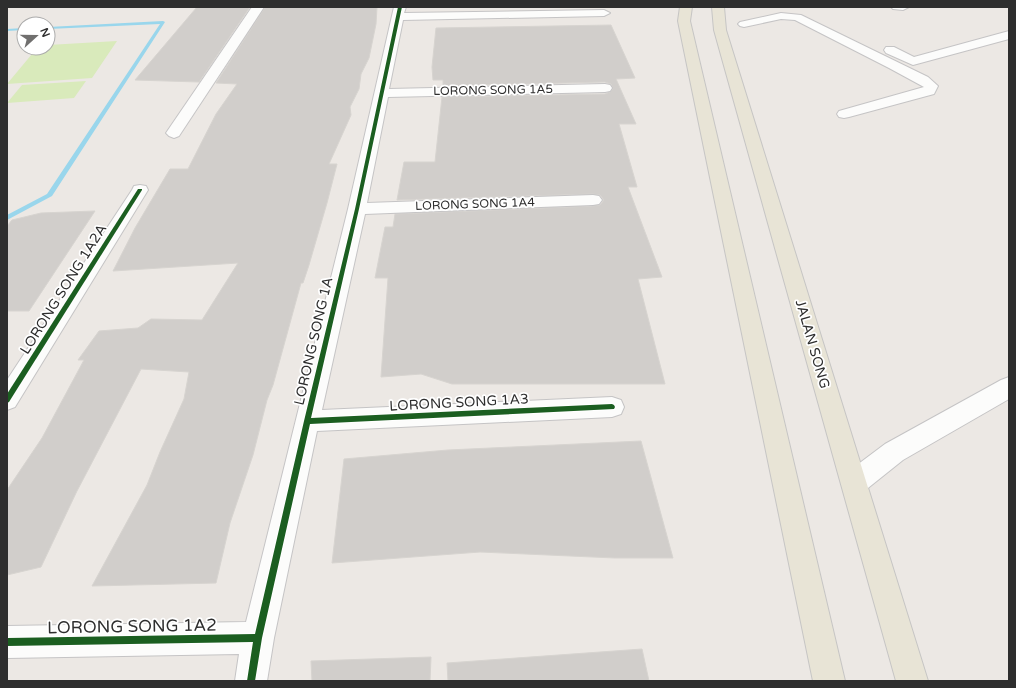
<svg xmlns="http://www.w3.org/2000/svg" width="1016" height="688" font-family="'Varela Round',sans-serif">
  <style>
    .pitch { fill: #d9eabb }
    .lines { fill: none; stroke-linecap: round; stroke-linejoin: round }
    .stream { fill: #99d6ec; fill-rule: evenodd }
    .building { fill: #d1cecb; stroke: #d7d4d0 }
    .minor-casing { stroke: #c5c4c5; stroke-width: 2 }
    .major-casing { stroke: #c6c5c4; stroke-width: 2 }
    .minor { fill: #fcfcfb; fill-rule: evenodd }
    .major { fill: #e8e4d6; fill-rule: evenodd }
    .cycleway-casing { stroke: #fff; stroke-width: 2 }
    .cycleway { fill: #1b5e20; fill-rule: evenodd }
    .labels { text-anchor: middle; stroke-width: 3.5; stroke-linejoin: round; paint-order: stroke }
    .far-street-label { font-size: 12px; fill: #2e2e2e; stroke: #fff }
    .street-label { font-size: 14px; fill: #2e2e2e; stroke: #fff }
    .near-street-label { font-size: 17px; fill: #2e2e2e; stroke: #fff }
  </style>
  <rect width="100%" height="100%" fill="#ece8e4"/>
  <!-- pitch -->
  <g class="pitch">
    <polygon points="117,41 92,78 7,84 37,48 48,48 48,45"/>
    <polygon points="86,81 74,98 7,103 22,85"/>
  </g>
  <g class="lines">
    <!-- stream -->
    <g class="stream">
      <polygon points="163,21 165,22 52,196 7,220 7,215 47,194 160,24 48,29 48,27"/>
      <polygon points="24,28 24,30 7,31 7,29"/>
    </g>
  </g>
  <!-- building -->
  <g class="building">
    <polygon points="197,7 250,7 199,82 135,80"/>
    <polygon points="265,7 377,7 376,24 369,58 361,74 359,89 350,107 351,115 329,164 337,164 327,203 309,265 303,283 301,283 273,385 267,400 253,455 230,523 216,583 92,586 147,485 160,452 184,399 189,372 141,369 77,491 41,567 7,575 7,490 42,438 84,360 78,360 99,331 138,328 151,319 202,320 238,263 113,271 135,228 170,169 188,169 216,114 237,84 216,83"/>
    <polygon points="611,25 635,78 616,79 636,124 619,124 637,187 628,187 662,277 638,279 665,384 452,384 421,374 381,377 388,278 375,278 385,227 393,227 395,214 593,206 600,205 604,200 600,195 593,194 397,200 404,162 435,162 442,97 605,94 610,92 613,89 611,84 605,82 443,86 443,80 433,80 432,67 436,28"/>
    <polygon points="95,211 29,311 7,311 7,226 12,220 41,213"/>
    <polygon points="641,441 673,558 615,558 480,552 332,563 344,459 448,450"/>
    <polygon points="642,649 649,681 448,681 447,663"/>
    <polygon points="431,657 430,681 312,681 311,661"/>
  </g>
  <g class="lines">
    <!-- minor casing -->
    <g class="minor-casing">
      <g id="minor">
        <polygon points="252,7 264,7 179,136 174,138 169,136 166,133"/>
        <polygon points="394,7 406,7 404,13 604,10 610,13 604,16 403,20 389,89 605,84 610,85 612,88 610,91 605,92 388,97 367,203 593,195 599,196 602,200 599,204 593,205 365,214 322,410 612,397 621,400 624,407 621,414 612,417 317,431 274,638 267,681 235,681 239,654 7,658 7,626 246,622 348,209"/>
        <polygon points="891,7 909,7 903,10 893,9"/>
        <polygon points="781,13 801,15 928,77 938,86 934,94 849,117 844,118 839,117 837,114 839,111 924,87 889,68 795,20 781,19 744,27 740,26 738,24 740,22"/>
        <polygon points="1009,31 1009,39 913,65 886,53 884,50 886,47 894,47 914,57"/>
        <polygon points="140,185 146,186 148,190 15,407 7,410 7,380 132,190 134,186"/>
        <polygon points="1009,377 1009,399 903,460 863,492 854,495 845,492 841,483 845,474 885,444 1001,380"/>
      </g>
    </g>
    <!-- major casing -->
    <g class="major-casing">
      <g id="major">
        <polygon points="680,7 692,7 690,21 845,681 813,681 678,21"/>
        <polygon points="712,7 724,7 726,30 928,681 896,681 714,30"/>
      </g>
    </g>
    <!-- minor -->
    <use href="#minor" class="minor"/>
    <!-- major -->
    <use href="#major" class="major"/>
    <!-- cycleway casing -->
    <g class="cycleway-casing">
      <g id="cycleway">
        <polygon points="398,7 402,7 359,209 311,418 612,404 614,405 615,407 614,409 310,424 262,638 255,681 247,681 253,642 7,646 7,638 255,634 304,421 355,209"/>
        <polygon points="138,189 142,189 142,190 9,402 7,403 7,394"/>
      </g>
    </g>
    <!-- cycleway -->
    <use href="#cycleway" class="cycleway"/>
  </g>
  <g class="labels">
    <!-- far-street labels -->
    <g class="far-street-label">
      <text transform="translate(493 90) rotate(-1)" y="4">LORONG SONG 1A5</text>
      <text transform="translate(475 204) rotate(-2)" y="4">LORONG SONG 1A4</text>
    </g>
    <!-- street labels -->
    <g class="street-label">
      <text transform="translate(63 289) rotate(-58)" y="5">LORONG SONG 1A2A</text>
      <text transform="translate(313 341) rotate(-77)" y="5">LORONG SONG 1A</text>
      <text transform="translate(813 344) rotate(74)" y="5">JALAN SONG</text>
      <text transform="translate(459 402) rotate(-3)" y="5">LORONG SONG 1A3</text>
    </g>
    <!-- near-street labels -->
    <g class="near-street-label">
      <text transform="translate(132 626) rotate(-1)" y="6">LORONG SONG 1A2</text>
    </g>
  </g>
  <!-- border -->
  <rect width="1016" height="688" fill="none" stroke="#2e2e2e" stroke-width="16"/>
  <!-- north arrow -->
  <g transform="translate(36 36) rotate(69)"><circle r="19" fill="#ffffff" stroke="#ababab"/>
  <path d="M0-3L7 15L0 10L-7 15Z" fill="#706f6e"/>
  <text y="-6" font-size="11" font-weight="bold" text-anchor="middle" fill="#2e2e2e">N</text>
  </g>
</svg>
